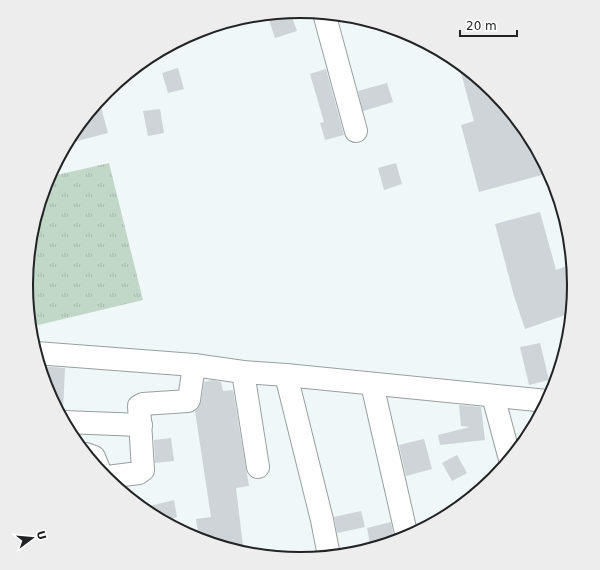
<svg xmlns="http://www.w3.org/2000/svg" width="600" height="570" font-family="'DejaVu Sans',sans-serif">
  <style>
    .grass { fill: url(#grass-tufts) }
    .building { fill: #ced4d7 }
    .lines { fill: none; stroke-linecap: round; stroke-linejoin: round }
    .minor-casing { stroke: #989f9f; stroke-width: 24 }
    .minor { stroke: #fff; stroke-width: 22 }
    .rim { fill: none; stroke: #212324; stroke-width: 2 }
  </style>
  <defs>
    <pattern id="grass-tufts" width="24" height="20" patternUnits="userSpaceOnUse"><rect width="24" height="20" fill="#c1d7c8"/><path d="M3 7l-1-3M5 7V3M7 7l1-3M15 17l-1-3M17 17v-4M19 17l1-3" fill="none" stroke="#a6b8ac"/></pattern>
  </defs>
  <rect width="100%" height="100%" fill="#f0f7f8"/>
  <!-- grass -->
  <polygon class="grass" points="109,163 143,300 30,327 26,285 31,231 47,180 48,177"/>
  <!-- building -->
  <g class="building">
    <polygon points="287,12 290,12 297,31 275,38 268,17"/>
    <polygon points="458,62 494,91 528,133 549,173 479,192 461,125 474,121"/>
    <polygon points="178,68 184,89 168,93 162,73"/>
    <polygon points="326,69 344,135 325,140 320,123 324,122 310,74"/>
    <polygon points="387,83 393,102 363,111 358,91"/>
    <polygon points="99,100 108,133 66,144 72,133"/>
    <polygon points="160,109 164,133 148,136 143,111"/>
    <polygon points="396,163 402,184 384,190 378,168"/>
    <polygon points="540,212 556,270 572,264 574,285 571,313 525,329 514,296 495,224"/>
    <polygon points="540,343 549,380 529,385 520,347"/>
    <polygon points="40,366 65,368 63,410 58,411 47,390"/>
    <polygon points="213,380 221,382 223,391 233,390 249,486 236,488 243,546 228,548 199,539 196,519 211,517 195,411 198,408 201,402 204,382"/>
    <polygon points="459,405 481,407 485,440 440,445 438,435 470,427 461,426"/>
    <polygon points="171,438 174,461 155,463 154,440"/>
    <polygon points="424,439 432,469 406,476 399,445"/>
    <polygon points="457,455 467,473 452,481 442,463"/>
    <polygon points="174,500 177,517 163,521 142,508"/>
    <polygon points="361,511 365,527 337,533 334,517"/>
    <polygon points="391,522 394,538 370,544 367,528"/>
  </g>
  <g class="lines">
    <!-- minor casing -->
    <g class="minor-casing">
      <g id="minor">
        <polyline points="324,13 356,131"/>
        <polyline points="36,353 194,365 243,372 286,375 547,401"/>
        <polyline points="243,372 258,467"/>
        <polyline points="286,375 322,520 329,556"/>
        <polyline points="372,384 407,537"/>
        <polyline points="493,396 510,459"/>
        <polyline points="64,422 141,425"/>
        <polyline points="86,454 94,457 100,472"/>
        <polyline points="104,476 107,477 139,473 143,470 139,406 143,404 188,401 189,400 194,365"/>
      </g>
    </g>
    <!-- minor -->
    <use href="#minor" class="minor"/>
  </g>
  <!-- crop -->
  <path d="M0 0H600V570H0ZM33 285a267 267 0 1 1 534 0a267 267 0 1 1-534 0Z" fill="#ededed" fill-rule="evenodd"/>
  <path class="rim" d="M33 285a267 267 0 1 1 534 0a267 267 0 1 1-534 0Z"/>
  <!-- north arrow -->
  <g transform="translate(32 538) rotate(74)" stroke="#ffffff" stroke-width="3" paint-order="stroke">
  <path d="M0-3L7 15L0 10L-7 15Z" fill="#212324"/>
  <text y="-6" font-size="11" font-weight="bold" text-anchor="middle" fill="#212324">U</text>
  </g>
  <!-- scale -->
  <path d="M460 30v6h57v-6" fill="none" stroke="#212324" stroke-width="2"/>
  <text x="466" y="30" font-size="12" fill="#212324" stroke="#ffffff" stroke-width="3" paint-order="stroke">20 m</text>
</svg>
